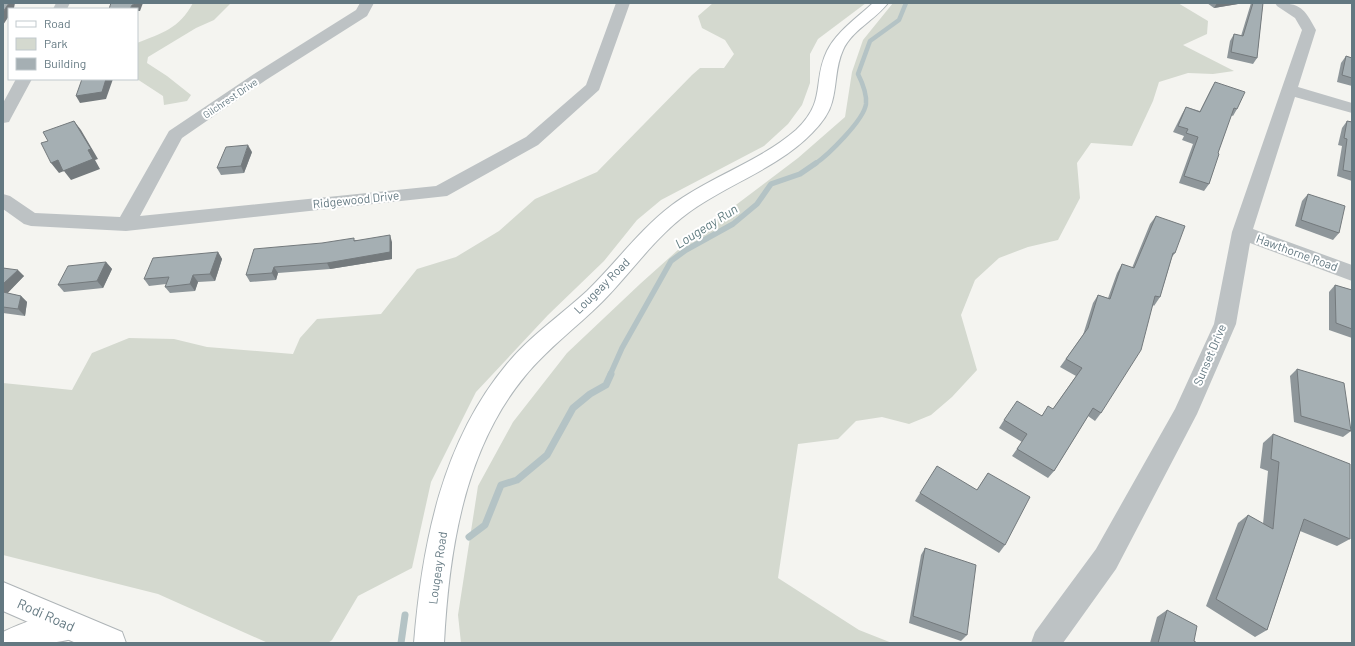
<svg xmlns="http://www.w3.org/2000/svg" width="1355" height="646" font-family="Barlow,sans-serif">
  <style>
    .green { fill: #d4d9cf }
    .lines { fill: none; stroke-linecap: round; stroke-linejoin: round }
    .stream-far2 { stroke: #b4c3c5; stroke-width: 4.5 }
    .stream-far1 { stroke: #b4c3c5; stroke-width: 5.5 }
    .stream { stroke: #b4c3c5; stroke-width: 7 }
    .secondary-casing { stroke: #afb6b9; stroke-width: 2 }
    .primary-casing { stroke: #aeb4b7; stroke-width: 2 }
    .highway-casing { stroke: #b0b5b7; stroke-width: 2 }
    .street { fill: #bdc2c4; fill-rule: evenodd }
    .secondary { fill: #fff; fill-rule: evenodd }
    .primary { fill: #fff; fill-rule: evenodd }
    .highway { fill: #fff; fill-rule: evenodd }
    .wall { fill: #8e969a }
    .shaded-wall { fill: #747a7d }
    .building { fill: #a5afb3; stroke: #747a7d }
    .labels { text-anchor: middle; stroke-width: 4; stroke-linejoin: round; paint-order: stroke }
    .far-street-label { font-size: 10px; fill: #637881; stroke: #fff }
    .street-label { font-size: 12px; fill: #637881; stroke: #fff }
    .water-label { font-size: 13px; font-style: italic; fill: #5f7b7f; stroke: #fff }
    .near-street-label { font-size: 14px; fill: #637881; stroke: #fff }
  </style>
  <rect width="100%" height="100%" fill="#f4f4f0"/>
  <!-- green -->
  <g class="green">
    <path d="M193,3h38l-17,17 -18,8 -48,29 -1,6 20,13 24,19 -4,6 -23,4 -1,-9 -26,-17v-36c25,-10 42,-14 56,-40z"/>
    <polygon points="713,3 866,3 818,39 810,54 810,83 802,105 788,124 764,146 661,200 637,220 604,261 548,315 476,392 431,482 412,568 358,596 332,640 328,643 268,643 158,594 3,555 3,383 72,390 92,353 129,338 174,339 207,347 293,354 300,338 317,319 381,314 417,269 456,257 499,231 535,199 597,172 692,75 700,68 724,68 734,54 725,40 702,28 698,16"/>
    <polygon points="893,3 1178,3 1208,21 1207,34 1183,45 1234,71 1213,74 1188,73 1159,82 1153,101 1132,146 1091,143 1077,163 1080,198 1058,240 1028,247 999,258 975,280 961,315 977,370 952,397 931,415 909,424 882,417 856,421 838,439 798,444 778,578 859,630 892,643 461,643 458,615 478,486 513,422 567,353 640,284 688,241 798,158 845,117 852,72 863,40"/>
  </g>
  <g class="lines">
    <!-- stream-far2 -->
    <path class="stream-far2" d="M815,164c13,-9 49,-44 51,-60 1,-10 -4,-22 -8,-30l12,-33 29,-21 7,-17"/>
    <!-- stream-far1 -->
    <polyline class="stream-far1" points="610,375 622,348 671,261 686,250 733,224 757,204 771,184 800,174 816,163"/>
    <!-- stream -->
    <g class="stream">
      <polyline points="469,537 485,525 501,485 517,480 547,455 573,408 590,394 606,385 611,374"/>
      <polyline points="401,643 405,615"/>
    </g>
    <!-- secondary casing -->
    <g class="secondary-casing">
      <path id="secondary" d="M873,3h15c-13,17 -36,27 -45,47 -8,17 -6,35 -11,52 -3,12 -12,23 -20,31 -35,36 -85,51 -124,80 -34,25 -57,60 -86,89 -25,25 -54,46 -77,74 -61,74 -76,174 -81,267h-30c8,-99 28,-201 93,-279 23,-28 54,-49 80,-73 29,-28 52,-61 85,-86 39,-29 87,-43 124,-75 31,-29 16,-48 31,-79 10,-20 30,-33 46,-48z"/>
    </g>
    <!-- primary casing -->
    <g class="primary-casing">
      <polygon id="primary" points="3,582 122,632 126,643 76,643 3,611"/>
    </g>
    <!-- highway casing -->
    <g class="highway-casing">
      <path id="highway" d="M70,611l10,5 5,10 -5,10c-24,10 -51,7 -77,7v-11c22,-11 43,-17 67,-21z"/>
    </g>
    <!-- street -->
    <g class="street">
      <polygon points="56,3 70,3 67,9 53,9"/>
      <polygon points="360,3 374,3 367,16 266,80 182,138 140,216 436,186 526,137 586,85 616,3 630,3 599,90 538,145 447,196 126,231 31,226 24,224 3,209 3,194 10,196 35,213 120,217 169,131 254,74 356,10"/>
      <path d="M1275,3c26,0 29,5 41,27l-18,57 54,16v10l-57,-16 -42,132 99,36v16l-102,-38 -14,81 -39,90 -81,155 -53,74h-32l4,-11 16,-22 45,-61 79,-140 39,-85 18,-92 70,-202 -7,-12 -18,-12z"/>
      <polygon points="16,79 32,79 11,118 9,122 3,123 3,103"/>
    </g>
    <!-- secondary -->
    <use href="#secondary" class="secondary"/>
    <!-- primary -->
    <use href="#primary" class="primary"/>
    <!-- highway -->
    <use href="#highway" class="highway"/>
  </g>
  <!-- wall -->
  <g class="wall">
    <polygon points="1207,3 1244,3 1214,8"/>
    <polygon points="1251,3 1263,3 1257,58 1253,64 1227,58 1230,41 1234,34 1241,36"/>
    <polygon points="1346,56 1352,58 1352,86 1337,82 1341,63"/>
    <polygon points="1215,82 1237,109 1233,116 1231,115 1218,153 1209,184 1204,191 1179,183 1193,144 1182,140 1184,136 1173,132 1182,114 1186,107 1200,111 1211,89"/>
    <polygon points="1347,121 1352,122 1352,181 1337,176 1342,146 1338,145 1342,128"/>
    <polygon points="252,152 244,173 221,175 217,168"/>
    <polygon points="1308,194 1339,233 1333,240 1295,226 1302,201"/>
    <polygon points="1156,216 1175,253 1172,257 1160,297 1154,306 1153,305 1101,413 1095,421 1088,416 1054,471 1048,478 1012,456 1022,442 999,428 1004,420 1042,415 1053,409 1076,376 1060,367 1083,335 1093,303 1098,295 1108,298 1117,273 1122,264 1132,268 1150,224"/>
    <polygon points="355,240 392,242 392,259 330,269 278,273 276,280 250,282 246,275"/>
    <polygon points="218,252 222,259 215,281 198,282 195,291 170,293 165,287 166,284 149,286 144,279"/>
    <polygon points="106,262 112,269 103,288 64,292 58,285"/>
    <polygon points="3,268 24,276 7,293 21,296 27,302 25,316 3,313"/>
    <polygon points="1335,285 1352,290 1352,338 1329,330 1329,292"/>
    <polygon points="1297,369 1351,431 1343,437 1294,422 1290,376"/>
    <polygon points="1273,434 1350,539 1337,546 1300,531 1267,630 1255,637 1206,606 1238,523 1248,515 1263,524 1268,471 1260,468 1263,443"/>
    <polygon points="988,473 1005,545 999,553 915,501 920,493 977,490"/>
    <polygon points="925,548 967,635 961,641 909,623 921,555"/>
    <polygon points="1167,610 1194,641 1197,643 1150,643 1157,617"/>
  </g>
  <!-- shaded-wall -->
  <g class="shaded-wall">
    <polygon points="9,3 15,3 14,8 13,9 9,9 9,16 3,25 3,12"/>
    <polygon points="137,3 143,3 140,11 137,11 137,9 130,9 132,5"/>
    <polygon points="1217,3 1244,3 1214,8"/>
    <polygon points="106,79 113,79 106,99 80,103 76,96"/>
    <polygon points="74,121 81,130 98,159 95,160 100,169 71,180 64,171 59,173 51,163"/>
    <polygon points="248,145 252,152 244,173 241,166"/>
    <polygon points="390,235 392,242 392,259 330,269 327,263"/>
    <polygon points="218,252 222,259 215,281 210,274"/>
    <polygon points="106,262 112,269 103,288 97,281"/>
    <polygon points="274,267 278,273 276,280 272,273"/>
    <polygon points="18,270 24,276 3,298 3,284"/>
    <polygon points="193,275 198,282 195,291 190,284"/>
    <polygon points="21,296 27,302 25,316 18,309"/>
  </g>
  <!-- building -->
  <g class="building">
    <polygon points="3,3 9,3 3,12"/>
    <polygon points="111,3 137,3 137,4 132,5 130,9 109,9"/>
    <polygon points="1253,3 1263,3 1257,58 1231,52 1234,34 1243,36"/>
    <polygon points="1346,56 1352,58 1352,78 1342,75"/>
    <polygon points="82,79 106,79 102,92 76,96"/>
    <polygon points="1215,82 1245,92 1237,109 1234,108 1218,153 1219,154 1209,184 1184,176 1198,137 1186,133 1188,129 1178,126 1186,107 1200,112"/>
    <polygon points="74,121 91,149 88,150 93,159 63,171 58,160 51,163 41,143 48,141 43,132"/>
    <polygon points="1347,121 1352,122 1352,172 1343,170 1347,139 1344,138"/>
    <polygon points="248,145 241,166 217,168 226,147"/>
    <polygon points="1308,194 1345,206 1339,233 1301,220"/>
    <polygon points="1156,216 1185,226 1175,253 1173,253 1160,297 1155,296 1141,350 1101,413 1093,408 1054,471 1017,449 1027,434 1004,420 1017,401 1042,416 1048,406 1053,409 1082,368 1066,359 1088,328 1098,295 1110,299 1122,264 1134,268"/>
    <polygon points="390,235 390,252 327,263 274,267 272,273 246,275 254,249 322,243 354,238 354,241"/>
    <polygon points="218,252 210,274 193,275 190,284 165,287 169,277 144,279 153,258"/>
    <polygon points="106,262 97,281 58,285 68,266"/>
    <polygon points="3,268 18,270 3,284"/>
    <polygon points="1335,285 1352,290 1352,329 1336,323"/>
    <polygon points="3,292 21,296 18,309 3,307"/>
    <polygon points="1297,369 1344,383 1351,431 1301,416"/>
    <polygon points="1273,434 1350,464 1350,539 1304,519 1267,630 1216,599 1248,515 1273,529 1279,462 1271,459"/>
    <polygon points="937,466 977,490 988,473 1030,497 1005,545 920,493"/>
    <polygon points="925,548 976,565 967,635 913,616"/>
    <polygon points="1167,610 1197,626 1194,641 1197,643 1158,643"/>
  </g>
  <g class="labels">
    <!-- far-street labels -->
    <g class="far-street-label">
      <text transform="translate(230 98) rotate(-34)" y="4">Gilchrest Drive</text>
    </g>
    <!-- street labels -->
    <g class="street-label">
      <text transform="translate(356 200) rotate(-6)" y="4">Ridgewood Drive</text>
      <text transform="translate(1297 253) rotate(20)" y="4">Hawthorne Road</text>
      <text transform="translate(602 286) rotate(-45)" y="4">Lougeay Road</text>
      <text transform="translate(1210 355) rotate(-67)" y="4">Sunset Drive</text>
      <text transform="translate(438 568) rotate(-82)" y="4">Lougeay Road</text>
    </g>
    <!-- water labels -->
    <g class="water-label">
      <text transform="translate(706 226) rotate(-32)" y="5">Lougeay Run</text>
    </g>
    <!-- near-street labels -->
    <g class="near-street-label">
      <text transform="translate(46 615) rotate(24)" y="5">Rodi Road</text>
    </g>
  </g>
  <!-- border -->
  <rect width="1355" height="646" fill="none" stroke="#637881" stroke-width="8"/>
  <!-- legend -->
  <rect x="8" y="8" width="130" height="72" fill="#ffffff" stroke="#c1c9cd"/>
  <rect x="16" y="21" width="20" height="6" fill="#ffffff" stroke="#c1c9cd"/>
  <text x="44" y="28" font-size="12" fill="#637881">Road</text>
  <rect x="16" y="38" width="20" height="12" fill="#d4d9cf" stroke="#c1c9cd"/>
  <text x="44" y="48" font-size="12" fill="#637881">Park</text>
  <rect x="16" y="58" width="20" height="12" fill="#a5afb3" stroke="#c1c9cd"/>
  <text x="44" y="68" font-size="12" fill="#637881">Building</text>
</svg>
